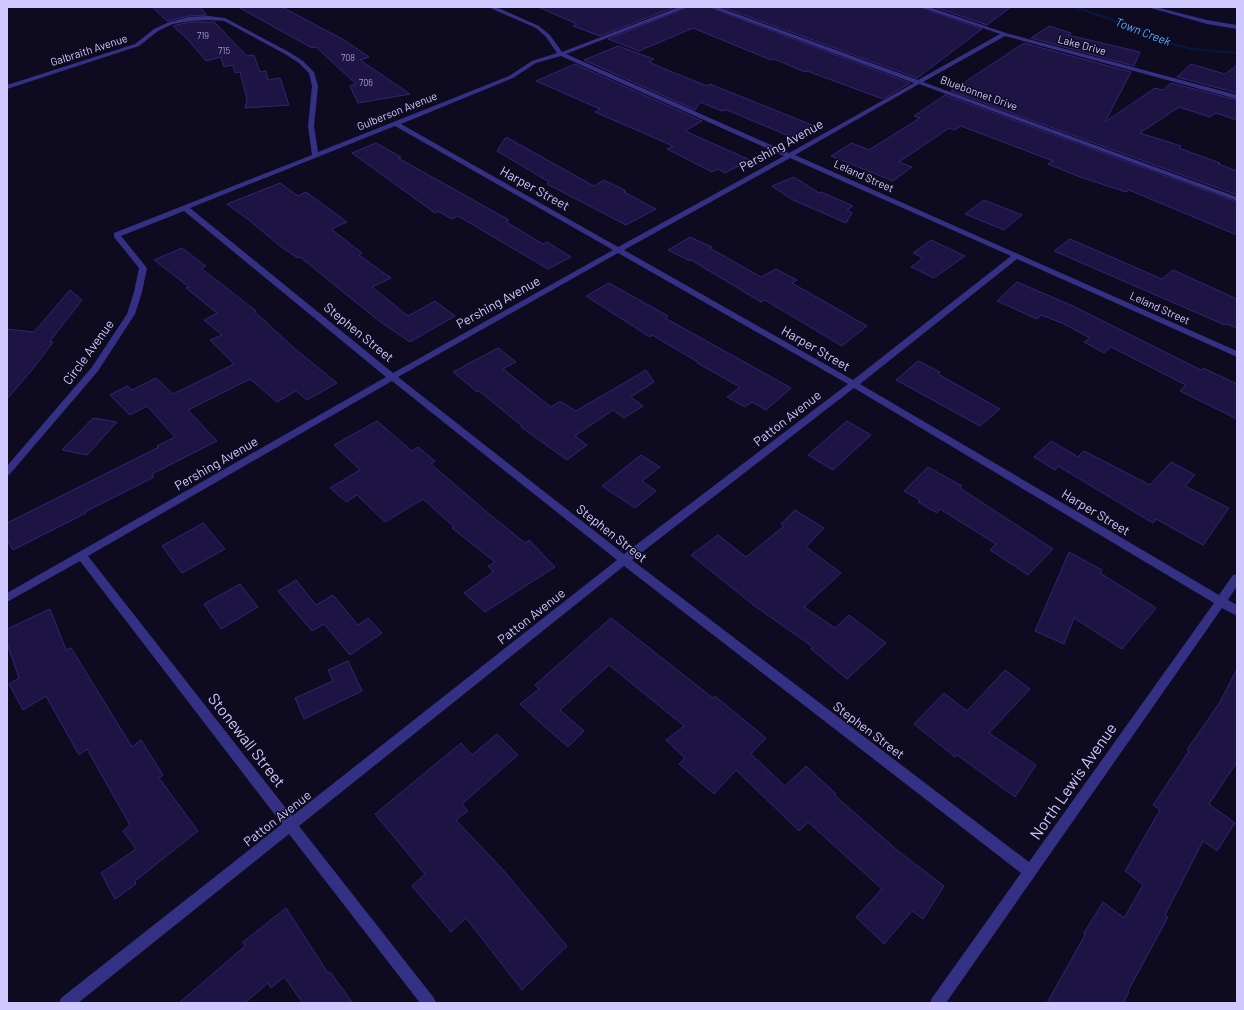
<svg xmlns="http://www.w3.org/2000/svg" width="1244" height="1010" font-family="Barlow,sans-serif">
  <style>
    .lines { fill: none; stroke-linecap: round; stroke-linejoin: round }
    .stream { fill: #04193f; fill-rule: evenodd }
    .building { fill: #1e1443; stroke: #342472 }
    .minor { fill: #343084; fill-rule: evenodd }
    .labels { text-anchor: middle; stroke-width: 3; stroke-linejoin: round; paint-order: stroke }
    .far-number-label { font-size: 9px; fill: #a49cd0 }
    .far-street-label { font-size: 11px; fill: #d0c9ff; stroke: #0e0a20 }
    .far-water-label { font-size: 12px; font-style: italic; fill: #57afff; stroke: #0e0a20 }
    .street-label { font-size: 13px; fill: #d0c9ff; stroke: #0e0a20 }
    .near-street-label { font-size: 16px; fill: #d0c9ff; stroke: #0e0a20 }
  </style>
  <rect width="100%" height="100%" fill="#0e0a20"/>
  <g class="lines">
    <!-- stream -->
    <polygon class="stream" points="1072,7 1078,7 1137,27 1159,39 1192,48 1237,52 1237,54 1192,50 1157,41 1135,29"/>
  </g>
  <!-- building -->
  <g class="building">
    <polygon points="152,7 200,7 207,15 189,16 167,21"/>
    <polygon points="238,7 282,7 344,40 369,57 360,60 410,94 358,103 350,86 356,84 316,47 312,48"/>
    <polygon points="538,7 675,7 600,36 573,26 577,24"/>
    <polygon points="688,7 709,7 910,83 883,99 807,71 805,72 774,59 771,60 693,28 639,51 608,39"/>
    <polygon points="722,7 920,7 982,29 917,78"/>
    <polygon points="934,7 1011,7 987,25"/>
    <polygon points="189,22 214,22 247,56 254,55 260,72 266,71 268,80 280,78 289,105 245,108 247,99 240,72 235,73 233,65 224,67 221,57 206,61 188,40 173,26"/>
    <polygon points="1049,26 1071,33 1068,35 1140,52 1134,66 1031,38"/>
    <polygon points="1024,43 1131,72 1105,122 1155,88 1163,90 1171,83 1237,100 1237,120 1216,113 1210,117 1179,107 1140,133 1181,146 1179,148 1220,163 1218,164 1237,171 1237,195 951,91"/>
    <polygon points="618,46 654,59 649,62 660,67 707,86 710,84 812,125 791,137 727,110 722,111 700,102 695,110 584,60"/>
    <polygon points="575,64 702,121 685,131 750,160 725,173 718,169 712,172 667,149 673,146 595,112 600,109 536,81"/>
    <polygon points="1191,64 1225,74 1237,65 1237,93 1177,77"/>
    <polygon points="945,95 1237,202 1237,235 1129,190 1126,192 1080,177 1048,164 1053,161 961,126 954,130 949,128 899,162 912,167 893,181 831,156 852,143 869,150 920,118 914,116"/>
    <polygon points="506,137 594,186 604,180 626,191 624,192 656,209 626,225 547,184 549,182 497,151"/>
    <polygon points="376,143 401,157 398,158 509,220 506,222 543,244 547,242 571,257 548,269 458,216 452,219 438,211 435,213 352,153"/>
    <polygon points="794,177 819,193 821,192 853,206 847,210 852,213 846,223 793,200 772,186"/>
    <polygon points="280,183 298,196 306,192 347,222 331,229 362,253 359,255 391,278 372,287 408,316 435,301 455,316 410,342 379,321 300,257 298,258 280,246 249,220 227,204"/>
    <polygon points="984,200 1022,215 1004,230 965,214"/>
    <polygon points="690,237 712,247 710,248 761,277 776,269 797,280 792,283 867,326 842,346 765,300 761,302 691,260 690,261 668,250"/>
    <polygon points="1070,239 1162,279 1173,270 1237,299 1237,328 1227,324 1225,325 1054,251"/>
    <polygon points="931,240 965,256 934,278 911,267 923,258 913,253"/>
    <polygon points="182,248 206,266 201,268 256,311 255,312 294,348 337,383 307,400 296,391 277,402 250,379 188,410 217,441 152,474 154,477 85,512 86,513 13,550 7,540 7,523 159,447 157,446 175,437 147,406 130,415 110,395 127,386 132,390 156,378 173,394 234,364 210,340 222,335 204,320 217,313 186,288 189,287 154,260"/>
    <polygon points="1017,282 1073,306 1201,370 1203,368 1237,384 1237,419 1180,391 1186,385 1111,347 1104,353 1084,342 1090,338 1062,323 1041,315 1037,319 997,301"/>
    <polygon points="609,283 668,316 665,318 791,388 766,410 752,402 745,407 727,397 740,387 697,363 698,362 652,335 650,337 586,296"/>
    <polygon points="70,290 82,300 50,341 53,342 32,370 7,399 7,329 34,332"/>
    <polygon points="498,348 516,362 503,369 551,407 560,401 576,411 646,370 654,382 631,397 643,406 624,418 613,410 575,436 587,445 567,460 521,427 522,426 479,391 477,392 453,372"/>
    <polygon points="918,361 940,372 938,374 1000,409 980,426 896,380"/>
    <polygon points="93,418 117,422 87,455 62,450"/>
    <polygon points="377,421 412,451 418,447 435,461 431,464 488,513 525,543 529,540 555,567 485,612 464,593 493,572 488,566 495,562 452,528 454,527 423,499 385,522 357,495 346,502 330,488 360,470 334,445"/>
    <polygon points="847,421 871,435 833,470 808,455"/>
    <polygon points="1051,441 1078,457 1084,451 1150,485 1171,462 1195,475 1185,486 1229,508 1203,545 1156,519 1153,523 1058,466 1055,470 1034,457"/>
    <polygon points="641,455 660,467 642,481 656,491 635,508 602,486"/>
    <polygon points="928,467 962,486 960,488 1053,549 1028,575 990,550 996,544 940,509 937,513 918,502 920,500 904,491"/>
    <polygon points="795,510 824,528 806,547 841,573 804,607 835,628 849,615 886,643 847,679 811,649 813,647 756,607 691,555 718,535 746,557 784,526 781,524"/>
    <polygon points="203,523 225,549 182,573 162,546"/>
    <polygon points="1069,552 1102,570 1100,573 1156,608 1122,649 1074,618 1064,644 1035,631"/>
    <polygon points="296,580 316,605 333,595 358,625 368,618 382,633 350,655 324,624 312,631 278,591"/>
    <polygon points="240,584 258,607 221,629 204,604"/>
    <polygon points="50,609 66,650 71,648 132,747 141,740 163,775 159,778 198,831 135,881 136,884 115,899 101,873 136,849 123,831 130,825 87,749 79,755 46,696 23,710 9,684 19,678 7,643 7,629"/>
    <polygon points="611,618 713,698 715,696 766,738 751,754 785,786 806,766 836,794 834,795 897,850 944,886 923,919 912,911 884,944 856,917 882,889 808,822 799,831 736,770 714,794 679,764 685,758 666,740 684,726 609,665 560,710 584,731 568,747 536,719 520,704 539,689 535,685"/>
    <polygon points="348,661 362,691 304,719 295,698 333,681 328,670"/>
    <polygon points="1237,669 1237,762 1209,804 1235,823 1217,851 1203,841 1165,915 1168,917 1128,991 1129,992 1123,1003 1047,1003 1085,935 1084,933 1103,902 1124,918 1143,885 1125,871 1160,810 1153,805 1189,751 1187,750 1220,702"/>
    <polygon points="1005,670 1030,689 989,733 1036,765 1015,797 957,755 955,757 914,724 944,693 967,711"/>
    <polygon points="497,734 518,755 462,804 468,811 456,820 504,871 567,946 522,990 466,918 451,932 412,886 425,874 375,814 461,743 472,755"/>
    <polygon points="286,908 328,973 330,972 353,1003 303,1003 284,977 271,988 268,983 245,1003 179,1003 245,946 243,942"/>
  </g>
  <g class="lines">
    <!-- minor -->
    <g class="minor">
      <path d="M488,7h8l43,19 11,9 12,17 117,-45h8l-121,47 223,99 125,-70 -204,-76h8l200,73 82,-46 -79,-27h8l77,26 231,62v4l-232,-63 -82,46 314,115v4l-318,-117 -124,71 442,196v6l-220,-98 -157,125 359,211 14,-20 4,-1v12l-9,14 9,5v11l-15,-8 -276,395h-16l2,-5 89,-125 -397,-307 -325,260 135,172 2,5h-16l-131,-169 -211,169h-19l2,-5 221,-174 -202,-263 -73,41v-9l379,-216 -202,-166 -63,25 26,32 -5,24 -7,22 -37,57 -88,103 -3,2v-10l85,-99 35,-53 7,-22 5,-24 -25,-31v-4l198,-78 -4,-29 4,-40 -3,-13 -10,-10 -14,-9 -61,-33 -16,-1 -19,1 -16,3 -15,7 -19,15 -132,43v-4l128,-41 19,-15 15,-7 20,-5 19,-1 17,2 64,34 14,9 11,11 4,14 -4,40 4,26 191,-76 23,-15 25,-8 -11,-16 -10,-9zM561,56l223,100 -166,91 -217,-123 112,-46 23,-15zM395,126l218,124 -220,123 -203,-165zM790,158l221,98 -158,124 -229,-130zM618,253l230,131 -224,170 -226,-177zM392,381l225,179 -325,256 -204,-260zM854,388l360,215 -185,259 -397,-302z"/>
      <polygon points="1147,7 1156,7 1207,20 1237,25 1237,29 1207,24"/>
    </g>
  </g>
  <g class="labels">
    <!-- far-number labels -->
    <g class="far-number-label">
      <text x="203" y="39">719</text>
      <text x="224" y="54">715</text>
      <text x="348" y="61">708</text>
      <text x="366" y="86">706</text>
    </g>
    <!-- far-street labels -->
    <g class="far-street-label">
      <text transform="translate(1082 45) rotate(15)" y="4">Lake Drive</text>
      <text transform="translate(89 50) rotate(-18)" y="4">Galbraith Avenue</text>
      <text transform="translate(979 93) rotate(20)" y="4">Bluebonnet Drive</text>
      <text transform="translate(397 111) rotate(-22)" y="4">Gulberson Avenue</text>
      <text transform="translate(864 176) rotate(24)" y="4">Leland Street</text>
      <text transform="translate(1160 308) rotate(24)" y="4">Leland Street</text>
    </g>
    <!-- far-water labels -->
    <g class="far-water-label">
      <text transform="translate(1143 32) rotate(21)" y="4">Town Creek</text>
    </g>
    <!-- street labels -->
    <g class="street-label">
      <text transform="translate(781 145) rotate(-29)" y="5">Pershing Avenue</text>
      <text transform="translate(535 188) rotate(29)" y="5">Harper Street</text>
      <text transform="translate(498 302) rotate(-29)" y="5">Pershing Avenue</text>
      <text transform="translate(359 332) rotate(39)" y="5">Stephen Street</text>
      <text transform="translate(816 348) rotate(30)" y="5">Harper Street</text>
      <text transform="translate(88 352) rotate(-54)" y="5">Circle Avenue</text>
      <text transform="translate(787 418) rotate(-38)" y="5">Patton Avenue</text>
      <text transform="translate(216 463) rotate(-30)" y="5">Pershing Avenue</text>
      <text transform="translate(1096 512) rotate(31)" y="5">Harper Street</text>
      <text transform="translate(612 533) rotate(38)" y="5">Stephen Street</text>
      <text transform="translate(531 616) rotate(-38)" y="5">Patton Avenue</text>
      <text transform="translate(869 730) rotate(37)" y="5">Stephen Street</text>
      <text transform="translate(277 818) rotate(-38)" y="5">Patton Avenue</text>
    </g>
    <!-- near-street labels -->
    <g class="near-street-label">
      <text transform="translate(247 740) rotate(52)" y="6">Stonewall Street</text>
      <text transform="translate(1073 781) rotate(-55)" y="6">North Lewis Avenue</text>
    </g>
  </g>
  <!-- border -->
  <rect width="1244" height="1010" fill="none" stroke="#d0c9ff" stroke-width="16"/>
</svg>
